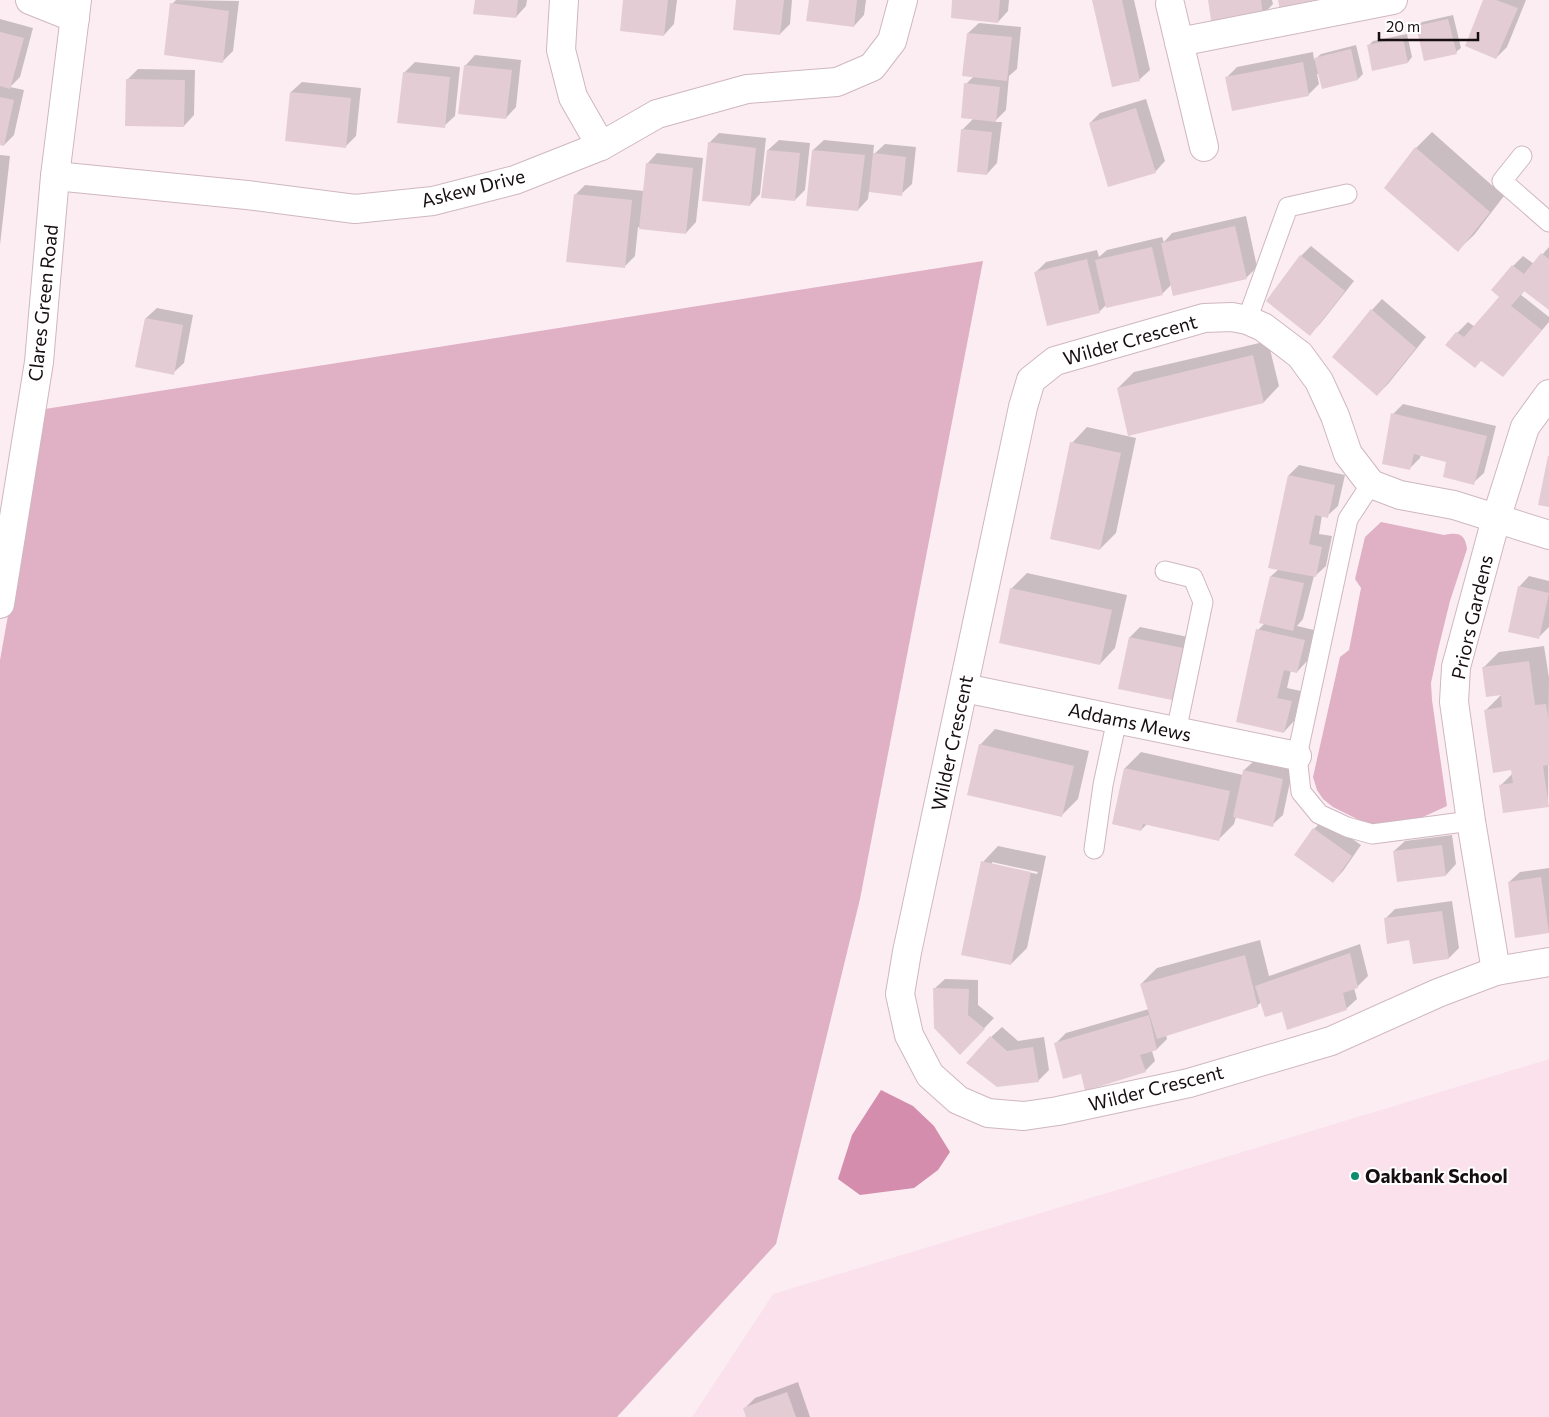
<svg xmlns="http://www.w3.org/2000/svg" width="1549" height="1417" font-family="Commissioner,sans-serif">
  <style>
    .built { fill: #fbe1eb }
    .green { fill: #e0b1c4 }
    .water { fill: #d48dac }
    .shadow { fill: #0003; fill-rule: evenodd }
    .building { fill: #e4ccd5 }
    .lines { fill: none; stroke-linecap: round; stroke-linejoin: round }
    .lane-casing { stroke: #cfb7c0; stroke-width: 21 }
    .street-casing { stroke: #cfb7c0; stroke-width: 30 }
    .lane { stroke: #fff; stroke-width: 19 }
    .street { stroke: #fff; stroke-width: 28 }
    .poi-dot { fill: #0c8b70; stroke: #fff; stroke-width: 2 }
    .labels { text-anchor: middle; stroke-width: 4; stroke-linejoin: round; paint-order: stroke }
    .street-label { font-size: 19px; fill: #160e11; stroke: #fff }
    .poi-label { font-size: 19px; font-weight: bold; fill: #160e11; stroke: #fff; text-anchor: start }
  </style>
  <rect width="100%" height="100%" fill="#fcedf3"/>
  <!-- built -->
  <polygon class="built" points="1549,1059 1549,1417 692,1417 773,1294"/>
  <!-- green -->
  <g class="green">
    <polygon points="983,261 860,899 776,1244 617,1417 0,1417 0,660 45,409"/>
    <path d="M1381,522l63,13c14,-3 21,-2 23,14l-17,52 -12,49 -7,33 1,17 15,106 -24,11 -48,8 -12,-3 -30,-15 -10,-8 -6,-9 -4,-13 27,-120 9,-7 12,-62 -6,-9 10,-42z"/>
  </g>
  <!-- water -->
  <polygon class="water" points="881,1090 913,1106 934,1126 950,1152 938,1170 914,1188 860,1195 838,1179 852,1135"/>
  <!-- shadow -->
  <g class="shadow">
    <polygon points="176,0 239,1 233,51 223,61 172,4"/>
    <polygon points="476,0 527,0 526,6 516,17"/>
    <polygon points="624,0 677,0 674,24 664,35"/>
    <polygon points="737,0 792,0 790,24 780,34"/>
    <polygon points="810,0 866,0 864,15 854,26"/>
    <polygon points="954,0 1009,0 1008,11 998,22"/>
    <polygon points="1094,0 1134,0 1150,70 1139,80"/>
    <polygon points="1209,0 1272,0 1273,4 1263,15"/>
    <polygon points="1484,0 1526,0 1507,47 1496,58"/>
    <polygon points="1453,15 1461,48 1456,52 1417,27 1422,22"/>
    <polygon points="0,19 33,28 20,77 10,87 24,90 14,135 4,145 0,144"/>
    <polygon points="979,23 1021,27 1017,69 1009,76 1006,110 994,122 1002,122 997,163 987,174 962,130 974,118 966,84 974,76 968,33"/>
    <polygon points="1407,34 1412,57 1408,62 1368,46 1373,41"/>
    <polygon points="1356,45 1363,74 1358,79 1317,74 1319,84 1309,94 1233,110 1226,78 1237,67 1313,52 1314,60 1321,54"/>
    <polygon points="475,55 521,60 516,107 506,118 465,66"/>
    <polygon points="415,62 460,67 455,116 444,126 404,73"/>
    <polygon points="138,69 195,70 194,115 184,126 127,80"/>
    <polygon points="302,82 361,88 356,136 345,147 286,140 291,92"/>
    <polygon points="1146,99 1165,161 1155,172 1090,123 1100,113"/>
    <polygon points="1432,132 1504,196 1474,235 1458,250 1386,187 1416,148"/>
    <polygon points="719,133 766,138 760,194 750,205 709,143"/>
    <polygon points="779,140 810,143 805,190 795,200 768,150"/>
    <polygon points="824,140 874,145 873,155 885,144 916,147 912,184 901,194 869,191 868,199 858,210 813,150"/>
    <polygon points="657,153 703,158 696,222 686,233 638,227 635,256 624,267 575,195 585,185 644,191 647,164"/>
    <polygon points="0,155 10,156 0,245"/>
    <polygon points="1246,216 1257,267 1247,277 1173,294 1171,285 1163,293 1106,305 1099,312 1036,272 1046,262 1097,250 1099,257 1107,250 1162,237 1164,242 1172,233"/>
    <polygon points="1311,246 1354,281 1320,324 1310,334 1301,256"/>
    <polygon points="1549,247 1549,308 1525,290 1521,295 1549,317 1549,322 1503,376 1457,333 1468,322 1475,327 1500,296 1513,266 1523,256 1534,264"/>
    <polygon points="1382,299 1426,337 1388,384 1377,395 1372,310"/>
    <polygon points="157,308 193,315 184,363 173,373 146,318"/>
    <polygon points="1268,341 1279,386 1264,402 1118,388 1134,372"/>
    <polygon points="1403,404 1496,426 1484,473 1473,483 1447,461 1421,454 1420,458 1409,469 1393,414"/>
    <polygon points="1087,427 1136,438 1116,533 1100,549 1072,443"/>
    <polygon points="1299,465 1345,475 1338,506 1327,516 1322,515 1319,534 1332,536 1326,566 1315,576 1314,576 1303,619 1297,626 1314,630 1307,661 1297,672 1291,670 1287,688 1301,691 1294,721 1284,732 1258,630 1265,623 1261,622 1271,576 1279,569 1289,475"/>
    <polygon points="1027,573 1127,595 1115,648 1100,664 1011,589"/>
    <polygon points="1529,576 1549,581 1549,627 1538,638 1519,587"/>
    <polygon points="1140,627 1193,638 1182,689 1172,699 1119,688 1130,637"/>
    <polygon points="1544,646 1549,678 1548,805 1500,786 1513,773 1486,710 1503,693 1483,668 1499,652"/>
    <polygon points="995,729 1089,751 1078,799 1062,815 980,745"/>
    <polygon points="1141,752 1243,775 1244,770 1255,760 1293,768 1283,815 1272,825 1236,817 1234,824 1219,839 1147,824 1141,830 1113,824 1125,768"/>
    <polygon points="1324,819 1361,845 1343,871 1333,882 1314,829"/>
    <polygon points="1452,835 1456,864 1446,875 1398,881 1394,851 1405,841"/>
    <path d="M998,846l48,10 -19,92 -16,16 -28,-102zM992,862l46,10 -1,2 -45,-9z"/>
    <polygon points="1549,868 1549,932 1548,932 1509,882 1520,872"/>
    <polygon points="1452,901 1459,948 1449,958 1410,939 1385,919 1395,909"/>
    <polygon points="1260,940 1269,976 1360,944 1368,976 1358,986 1354,988 1357,999 1346,1009 1283,1011 1261,1002 1257,1006 1166,1035 1167,1039 1157,1049 1152,1051 1155,1061 1145,1071 1081,1073 1055,1044 1066,1033 1149,1009 1141,984 1157,968"/>
    <polygon points="945,979 978,980 978,1005 994,1018 960,1053 934,989"/>
    <polygon points="1002,1027 1018,1041 1044,1037 1049,1070 1038,1081 991,1037"/>
    <polygon points="798,1382 810,1417 748,1417 745,1408 755,1398"/>
  </g>
  <!-- building -->
  <g class="building">
    <polygon points="475,0 518,0 516,18 473,14"/>
    <polygon points="623,0 668,0 664,36 620,31"/>
    <polygon points="736,0 784,0 780,35 733,30"/>
    <polygon points="809,0 857,0 854,27 806,21"/>
    <polygon points="952,0 1000,0 998,23 951,18"/>
    <polygon points="1092,0 1122,0 1140,81 1112,87"/>
    <polygon points="1208,0 1261,0 1263,16 1212,27"/>
    <polygon points="1278,0 1330,0 1280,11"/>
    <polygon points="1483,0 1496,0 1518,8 1496,59 1465,46"/>
    <polygon points="170,3 229,11 223,63 164,55"/>
    <polygon points="1448,19 1457,54 1424,61 1416,26"/>
    <polygon points="0,32 24,38 10,89 0,86"/>
    <polygon points="967,33 1012,37 1007,81 962,76"/>
    <polygon points="1403,38 1408,63 1372,71 1367,45"/>
    <polygon points="1351,49 1358,80 1322,89 1314,58"/>
    <polygon points="1303,62 1309,96 1232,111 1225,77"/>
    <polygon points="464,65 512,70 506,119 458,114"/>
    <polygon points="403,72 450,77 445,128 397,123"/>
    <polygon points="126,79 185,80 184,127 125,126"/>
    <polygon points="964,83 1000,87 996,122 961,118"/>
    <polygon points="290,92 351,98 346,148 285,141"/>
    <polygon points="0,97 14,100 4,146 0,145"/>
    <polygon points="1136,108 1156,173 1108,187 1089,123"/>
    <polygon points="961,129 992,132 987,175 957,172"/>
    <polygon points="708,142 756,148 750,206 702,201"/>
    <polygon points="1415,147 1490,212 1458,252 1384,188"/>
    <polygon points="767,150 800,153 795,201 761,198"/>
    <polygon points="812,150 865,155 858,211 806,206"/>
    <polygon points="873,153 906,157 902,196 869,192"/>
    <polygon points="646,163 693,168 686,234 639,229"/>
    <polygon points="574,194 632,200 625,268 566,262"/>
    <polygon points="1235,226 1247,279 1173,296 1161,243"/>
    <polygon points="1152,247 1163,295 1106,308 1095,260"/>
    <polygon points="1541,253 1549,259 1549,310 1524,291 1511,306 1542,330 1503,377 1481,361 1475,368 1445,345 1456,332 1464,337 1499,297 1491,290 1512,265 1524,274"/>
    <polygon points="1300,255 1345,291 1310,336 1266,301"/>
    <polygon points="1087,259 1100,313 1047,326 1034,272"/>
    <polygon points="1371,309 1416,348 1377,396 1332,357"/>
    <polygon points="145,318 183,325 174,375 135,367"/>
    <polygon points="1253,355 1264,403 1128,436 1117,388"/>
    <polygon points="1391,413 1487,436 1474,485 1443,477 1446,462 1414,454 1410,470 1382,464"/>
    <polygon points="1070,442 1121,453 1100,550 1050,539"/>
    <polygon points="1548,456 1549,456 1549,507 1538,505"/>
    <polygon points="1288,475 1335,485 1328,518 1315,515 1309,544 1322,547 1316,577 1268,568"/>
    <polygon points="1270,576 1304,583 1293,631 1259,623"/>
    <polygon points="1518,586 1549,593 1539,639 1508,632"/>
    <polygon points="1010,588 1112,610 1100,665 999,643"/>
    <polygon points="1256,629 1305,640 1297,673 1284,670 1277,698 1292,701 1284,733 1236,722"/>
    <polygon points="1129,637 1183,648 1172,700 1118,689"/>
    <polygon points="1529,661 1535,705 1546,704 1549,723 1549,765 1543,766 1549,807 1503,813 1499,785 1513,783 1511,770 1493,773 1484,710 1502,707 1501,695 1486,697 1482,667"/>
    <polygon points="979,744 1074,766 1062,817 967,795"/>
    <polygon points="1124,768 1230,791 1219,841 1143,824 1141,831 1112,824"/>
    <polygon points="1243,770 1283,779 1273,827 1233,817"/>
    <polygon points="1313,828 1352,856 1333,883 1294,855"/>
    <polygon points="1442,845 1446,876 1397,882 1393,851"/>
    <polygon points="981,861 1031,872 1011,965 961,955"/>
    <polygon points="1541,877 1549,933 1515,938 1508,882"/>
    <polygon points="1442,911 1449,959 1413,964 1409,940 1387,944 1384,918"/>
    <polygon points="1350,953 1358,988 1343,993 1347,1010 1287,1030 1282,1012 1265,1017 1255,986"/>
    <polygon points="1245,955 1258,1007 1157,1039 1140,984"/>
    <polygon points="933,988 969,989 968,1015 985,1029 960,1055 934,1028"/>
    <polygon points="1149,1015 1157,1050 1140,1055 1146,1072 1085,1091 1081,1074 1063,1079 1054,1043"/>
    <polygon points="990,1036 1007,1051 1033,1047 1039,1082 997,1087 966,1063"/>
    <polygon points="787,1392 796,1417 746,1417 743,1408"/>
  </g>
  <g class="lines">
    <!-- lane casing -->
    <g class="lane-casing">
      <g id="lane">
        <polyline points="1522,156 1502,181 1549,222"/>
        <polyline points="1247,320 1288,207 1347,194"/>
        <polyline points="1371,484 1348,519 1297,756 1301,792 1319,814 1347,827 1372,834 1471,821"/>
        <polyline points="1165,571 1193,578 1203,602 1176,732"/>
        <polyline points="1094,849 1103,785 1117,719"/>
      </g>
    </g>
    <!-- street casing -->
    <g class="street-casing">
      <g id="street">
        <polyline points="30,0 75,18"/>
        <polyline points="564,0 561,50 573,97 601,146"/>
        <polyline points="1170,4 1204,147"/>
        <polyline points="1179,42 1393,0"/>
        <polyline points="55,176 247,195 355,209 433,201 515,180 601,146 657,114 747,89 837,82 872,67 892,41 903,0"/>
        <polyline points="1549,535 1454,505 1400,495 1371,484 1348,454 1335,416 1319,381 1300,355 1263,327 1247,320 1232,317 1204,318 1055,361 1031,380 1023,407 907,952 900,994 909,1035 930,1075 958,1100 988,1113 1024,1116 1058,1111 1189,1083 1331,1041 1438,993 1496,971 1549,962"/>
        <polyline points="0,604 39,362 55,176 77,0"/>
        <polyline points="964,688 1297,756"/>
        <polyline points="1496,971 1471,821 1454,702 1456,667 1496,519 1525,427 1549,394"/>
      </g>
    </g>
    <!-- lane -->
    <use href="#lane" class="lane"/>
    <!-- street -->
    <use href="#street" class="street"/>
  </g>
  <!-- markers -->
  <circle class="poi-dot" cx="1355" cy="1176" r="5"/>
  <g class="labels">
    <!-- street labels -->
    <g class="street-label">
      <text transform="translate(473 188) rotate(-14)" y="7">Askew Drive</text>
      <text transform="translate(43 303) rotate(-84)" y="7">Clares Green Road</text>
      <text transform="translate(1130 340) rotate(-16)" y="7">Wilder Crescent</text>
      <text transform="translate(1472 617) rotate(-77)" y="7">Priors Gardens</text>
      <text transform="translate(1130 722) rotate(12)" y="7">Addams Mews</text>
      <text transform="translate(952 743) rotate(-78)" y="7">Wilder Crescent</text>
      <text transform="translate(1156 1088) rotate(-14)" y="7">Wilder Crescent</text>
    </g>
    <!-- poi labels -->
    <g class="poi-label">
      <text x="1365" y="1183">Oakbank School</text>
    </g>
  </g>
  <!-- scale -->
  <path d="M1379 32v8h99v-8" fill="none" stroke="#160e11" stroke-width="2.5"/>
  <text x="1386" y="32" font-size="15" fill="#160e11" stroke="#ffffff" stroke-width="4" paint-order="stroke">20 m</text>
</svg>
